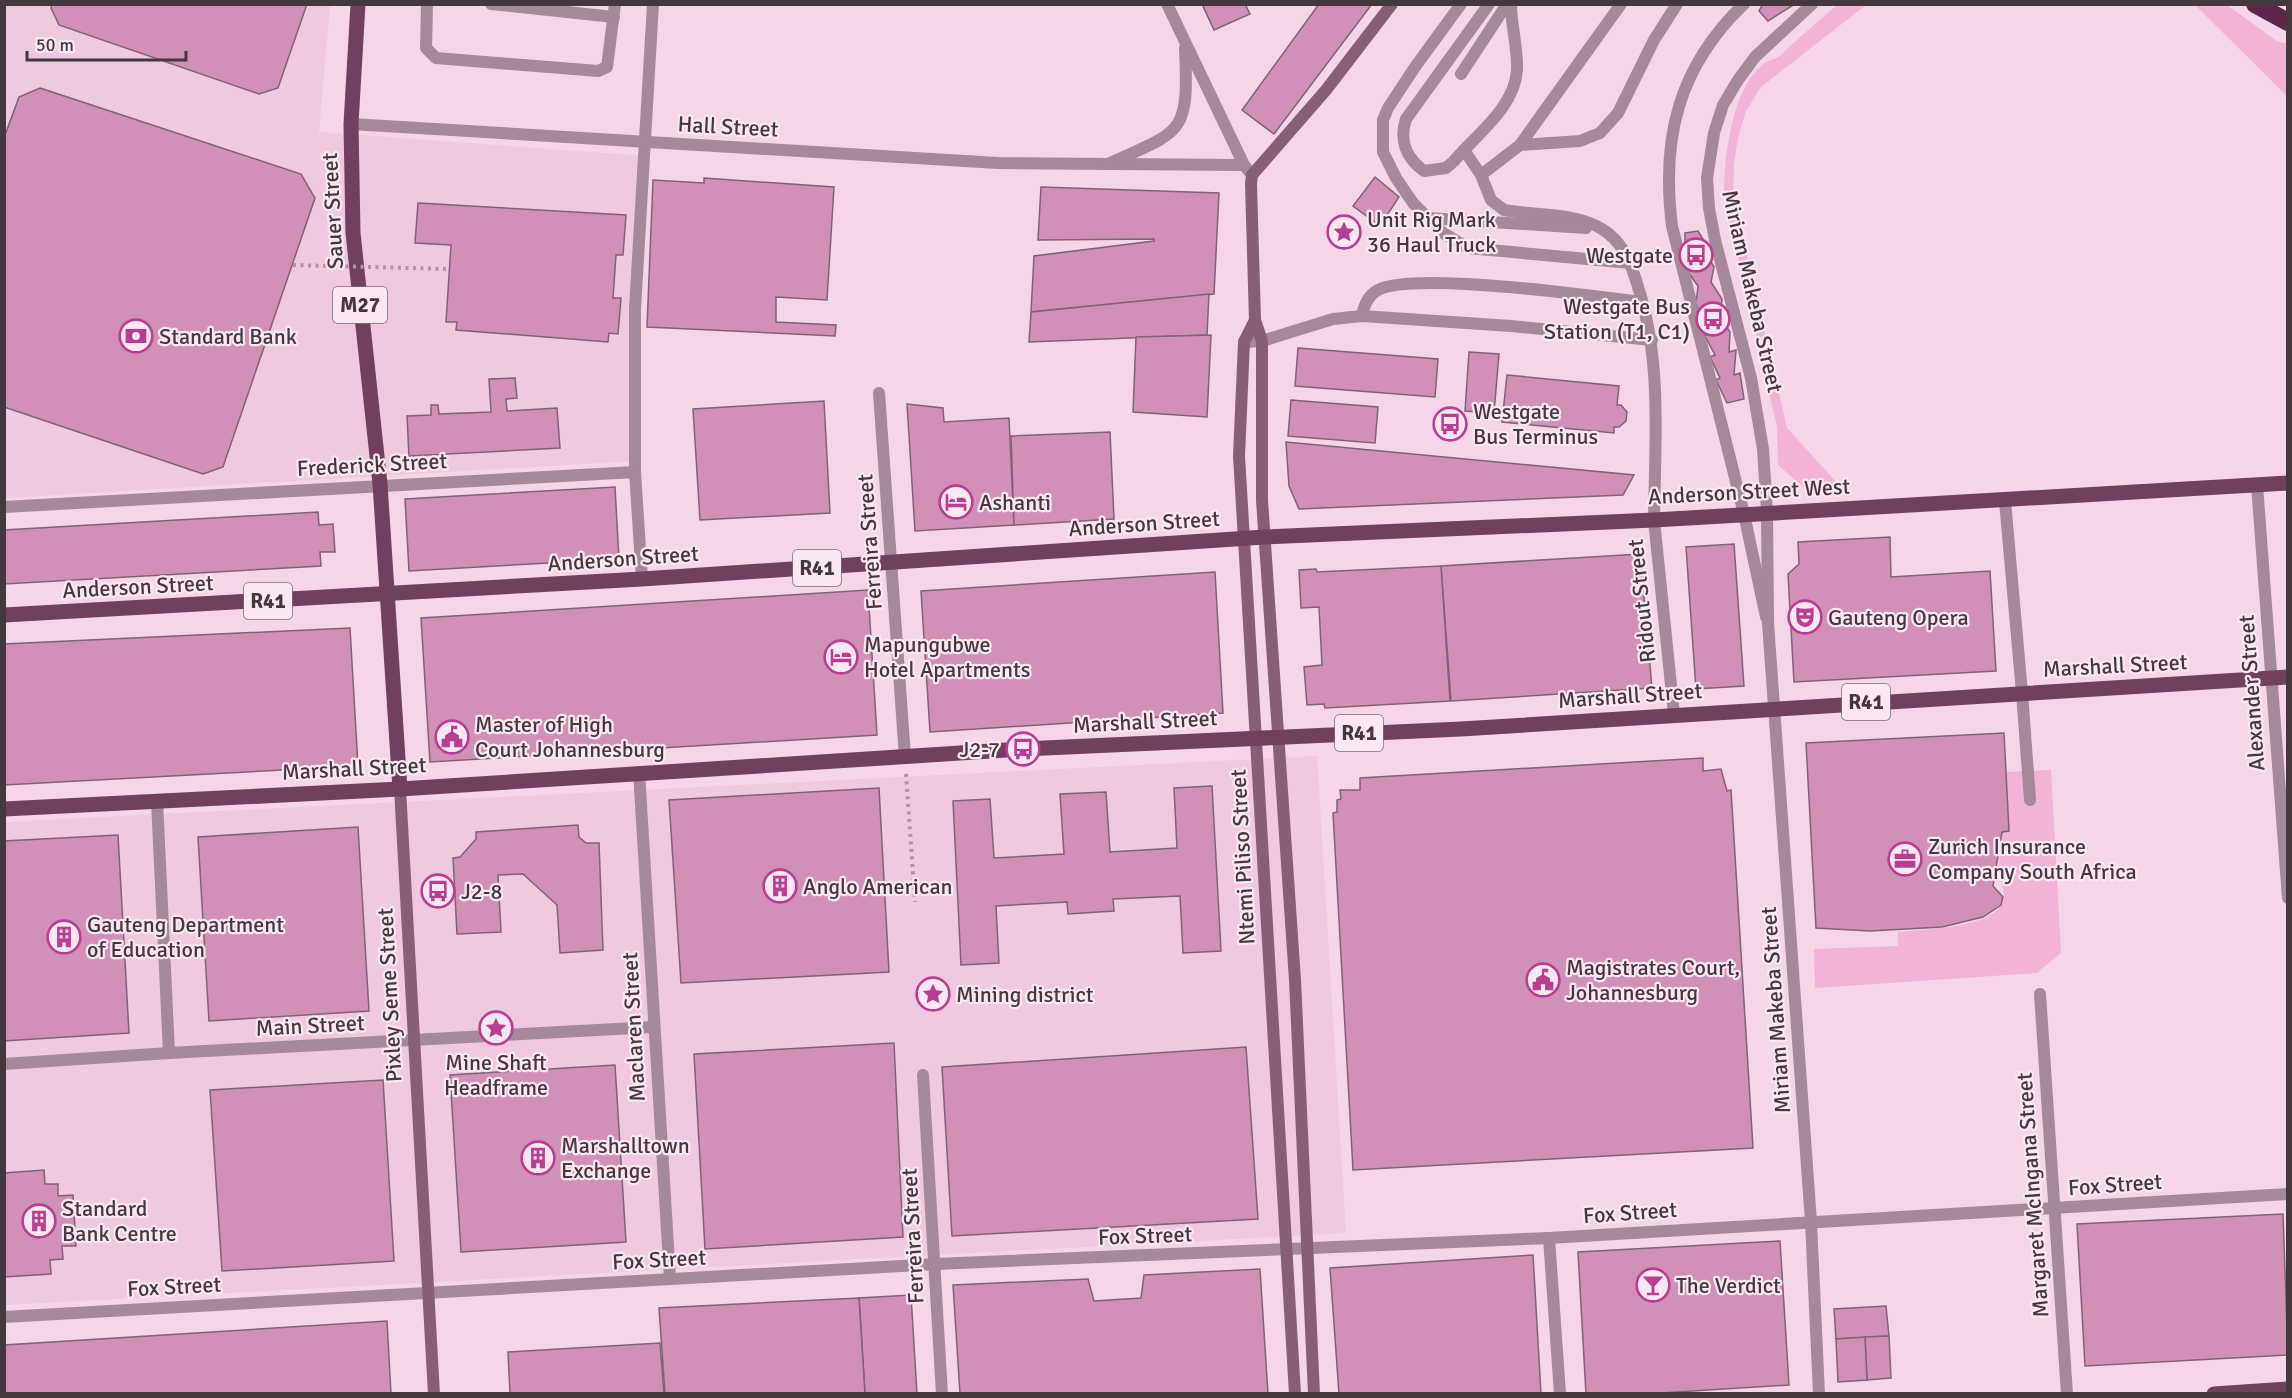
<svg xmlns="http://www.w3.org/2000/svg" width="2292" height="1398" font-family="Signika,sans-serif">
  <style>
    .built { fill: #f0c8df }
    .green { fill: #f1b3d6 }
    .building { fill: #d190b6; stroke: #7f6273; stroke-width: 1.5 }
    .lines { fill: none; stroke-linecap: round; stroke-linejoin: round }
    .path { stroke: #ae95a3; stroke-width: 4; stroke-dasharray: 3 4.5; stroke-linecap: butt }
    .lane { stroke: #a58899; stroke-width: 12 }
    .street { stroke: #a58899; stroke-width: 12 }
    .secondary { stroke: #875e76; stroke-width: 12 }
    .primary { stroke: #71405e; stroke-width: 15 }
    .highway { stroke: #5d2649; stroke-width: 18 }
    .path-bridge { stroke: #ae95a3; stroke-width: 4; stroke-dasharray: 3 4.5; stroke-linecap: butt }
    .labels { text-anchor: middle; stroke-width: 4.5; stroke-linejoin: round; paint-order: stroke }
    .shield { fill: #fbe7f2; stroke: #7b6c74; stroke-width: 1.5 }
    .shield-label { font-size: 21px; font-weight: bold; fill: #44373e }
    .street-label { font-size: 22px; fill: #44373e; stroke: #fbe7f2 }
    .poi-label { font-size: 22px; fill: #44373e; stroke: #fbe7f2; text-anchor: start }
  </style>
  <rect width="100%" height="100%" fill="#f7d5e8"/>
  <!-- built -->
  <g class="built">
    <polygon points="5,5 330,5 319,132 645,156 635,461 5,498"/>
    <polygon points="1317,756 1346,1233 5,1305 5,822"/>
  </g>
  <!-- green -->
  <g class="green">
    <path d="M1837,5h29l-105,82 -15,24 -8,26 -4,28 -1,29 54,234 52,57 -35,3 -26,-23 -1,-38 -53,-231c0,-37 7,-105 38,-131 5,-5 15,-6 20,-11 17,-17 37,-33 55,-49z"/>
    <polygon points="2195,5 2227,5 2277,41 2287,44 2287,96"/>
    <path d="M2051,770l10,183 -24,20 -222,15 -1,-39 84,-3v-14c23,-3 104,-3 106,-35 0,-9 -4,-18 -5,-27 0,-13 2,-26 3,-38l7,-1 -3,-59z"/>
  </g>
  <!-- building -->
  <g class="building">
    <polygon points="52,4 307,4 278,88 259,94 59,25 51,8"/>
    <polygon points="1202,4 1245,4 1250,14 1214,30"/>
    <polygon points="1319,4 1372,4 1274,134 1242,110"/>
    <polygon points="1763,4 1795,4 1768,21 1759,11"/>
    <polygon points="40,88 301,174 315,198 223,467 203,474 4,407 4,138 19,97"/>
    <polygon points="1375,177 1399,197 1380,226 1353,206"/>
    <polygon points="704,178 834,187 827,300 776,297 776,322 836,325 835,336 647,327 653,180 704,183"/>
    <polygon points="1041,187 1219,193 1214,294 1031,312 1034,256 1154,241 1154,239 1038,240"/>
    <polygon points="418,203 626,215 623,255 616,255 613,298 621,298 618,334 609,333 608,342 456,330 457,322 446,322 451,245 415,243"/>
    <polygon points="1698,231 1709,249 1704,250 1714,267 1711,282 1722,299 1720,317 1730,332 1729,352 1736,350 1734,375 1740,373 1744,399 1727,403 1716,380 1720,378 1710,357 1715,355 1705,336 1706,321 1696,304 1698,286 1688,272 1690,255 1685,254 1685,233"/>
    <polygon points="1209,294 1207,335 1029,342 1031,312"/>
    <polygon points="1211,335 1207,417 1133,412 1136,337"/>
    <polygon points="1298,348 1438,359 1435,397 1295,386"/>
    <polygon points="1469,352 1499,354 1494,413 1465,411"/>
    <polygon points="1507,375 1619,386 1617,405 1621,405 1627,412 1626,421 1619,427 1614,427 1614,433 1502,422"/>
    <polygon points="515,378 517,398 506,399 507,411 557,408 560,448 409,456 407,416 431,415 431,405 438,405 439,414 491,412 489,379"/>
    <polygon points="1291,400 1378,407 1375,443 1288,436"/>
    <polygon points="824,401 830,513 700,520 693,409"/>
    <polygon points="907,404 943,408 944,422 1009,418 1014,525 915,531"/>
    <polygon points="1110,432 1114,519 1014,525 1011,436"/>
    <polygon points="1286,442 1634,475 1623,495 1299,509 1289,486"/>
    <polygon points="615,487 619,559 409,571 405,499"/>
    <polygon points="318,512 319,525 333,524 335,552 320,552 321,566 4,584 4,530"/>
    <polygon points="1890,537 1891,577 1990,571 1996,671 1794,682 1788,574 1799,564 1798,542"/>
    <polygon points="1734,544 1744,686 1696,689 1686,547"/>
    <polygon points="1640,554 1652,688 1451,701 1441,566"/>
    <polygon points="1441,566 1450,701 1325,708 1324,704 1307,705 1304,667 1322,665 1319,607 1301,608 1299,570 1316,569 1317,572"/>
    <polygon points="1215,572 1223,713 930,732 921,591"/>
    <polygon points="868,590 877,735 430,762 421,618"/>
    <polygon points="350,628 358,766 4,785 4,644"/>
    <polygon points="2004,733 2009,831 2002,832 1993,886 2003,897 2001,905 1983,917 1942,927 1870,931 1816,928 1806,743"/>
    <polygon points="1703,758 1703,771 1721,769 1727,791 1731,790 1753,1148 1353,1170 1333,813 1337,812 1337,800 1341,799 1340,790 1360,790 1360,778"/>
    <polygon points="1212,786 1221,951 1183,953 1180,896 1113,899 1114,911 1068,914 1067,902 996,906 999,963 961,965 953,801 990,799 994,858 1064,854 1060,794 1106,792 1110,852 1177,848 1174,788"/>
    <polygon points="879,788 889,972 681,983 669,800"/>
    <polygon points="578,825 579,837 586,843 599,843 603,950 560,953 557,905 523,874 498,875 501,932 457,934 453,858 460,857 476,839 476,832"/>
    <polygon points="358,827 369,1011 209,1021 198,837"/>
    <polygon points="118,835 129,1033 4,1041 4,841"/>
    <polygon points="894,1043 903,1237 705,1249 694,1054"/>
    <polygon points="1246,1047 1258,1219 952,1236 942,1067"/>
    <polygon points="615,1065 626,1242 461,1252 450,1075"/>
    <polygon points="383,1080 394,1261 222,1271 210,1090"/>
    <polygon points="44,1170 45,1184 58,1184 58,1196 73,1195 76,1246 62,1246 63,1259 50,1260 51,1274 4,1277 4,1173"/>
    <polygon points="2283,1214 2288,1355 2085,1366 2077,1224"/>
    <polygon points="1780,1241 1789,1385 1645,1394 1586,1394 1578,1252"/>
    <polygon points="1533,1255 1541,1394 1339,1394 1330,1268"/>
    <polygon points="1260,1269 1268,1394 960,1394 953,1285 1088,1279 1094,1301 1141,1298 1144,1275"/>
    <polygon points="911,1295 917,1394 865,1394 859,1298"/>
    <polygon points="859,1298 865,1394 665,1394 659,1308"/>
    <polygon points="1886,1306 1889,1336 1836,1339 1834,1309"/>
    <polygon points="387,1321 391,1394 4,1394 4,1345"/>
    <polygon points="1889,1336 1891,1378 1867,1380 1865,1337"/>
    <polygon points="1865,1337 1867,1380 1838,1382 1836,1339"/>
    <polygon points="660,1343 664,1394 510,1394 508,1352"/>
  </g>
  <g class="lines">
    <!-- path -->
    <polyline class="path" points="906,774 915,902"/>
    <!-- lane -->
    <g class="lane">
      <polyline points="427,4 426,48 436,58 598,71 607,67 615,4"/>
      <polyline points="491,4 614,17"/>
      <polyline points="1461,4 1415,67 1388,108 1383,120 1383,152 1396,178 1413,203 1443,233 1468,248 1631,263"/>
      <path d="M1489,4l-83,115c-7,21 0,39 18,52l22,-3 8,-7c22,-26 61,-54 63,-91 1,-22 -6,-44 -6,-66"/>
      <path d="M1744,4c-66,63 -83,135 -72,222l72,288 22,103"/>
      <polyline points="1812,4 1755,57 1738,80 1723,105 1714,133 1707,178 1709,208 1715,240 1751,378 1763,449 1767,512 1768,623 1811,1222 1819,1394"/>
      <polyline points="1461,74 1507,4"/>
      <polyline points="1520,145 1621,4"/>
      <path d="M1464,150l17,25 10,25 13,10c31,6 71,2 98,19 22,13 30,37 37,61 23,75 16,152 15,230"/>
      <polyline points="1481,175 1520,145 1580,141 1600,133 1618,113 1654,40 1677,4"/>
      <polyline points="1428,218 1586,228"/>
      <path d="M1362,316c2,-11 6,-21 16,-26 36,-19 216,6 264,12"/>
      <polyline points="1244,342 1262,341 1333,319 1362,316 1511,326 1652,340"/>
      <polyline points="635,472 635,309 653,4"/>
      <polyline points="2022,693 2030,800"/>
    </g>
    <!-- street -->
    <g class="street">
      <polyline points="1167,4 1244,165"/>
      <polyline points="351,124 998,163 1244,165 1252,175"/>
      <path d="M1108,164c75,-34 81,-29 77,-116"/>
      <polyline points="879,393 905,757"/>
      <polyline points="2257,485 2288,898"/>
      <polyline points="2005,501 2022,693"/>
      <polyline points="4,507 635,472 642,579"/>
      <polyline points="1654,520 1674,714"/>
      <polyline points="639,772 670,1279"/>
      <polyline points="157,801 169,1053"/>
      <polyline points="2040,994 2067,1394"/>
      <polyline points="4,1064 169,1053 654,1027"/>
      <polyline points="923,1075 942,1394"/>
      <polyline points="1549,1238 1560,1394"/>
      <polyline points="4,1317 936,1264 1549,1238 2288,1194"/>
    </g>
    <!-- secondary -->
    <g class="secondary">
      <polyline points="1255,320 1244,342 1239,456 1295,1394"/>
      <polyline points="400,789 434,1394"/>
      <polyline points="1314,1394 1295,980 1262,500 1262,341 1255,320 1251,184 1252,175 1326,90 1392,4"/>
    </g>
    <!-- primary -->
    <g class="primary">
      <polyline points="358,4 351,124 353,233 380,484 400,789"/>
      <polyline points="4,615 642,579 1264,537 1654,520 2288,483"/>
      <polyline points="4,809 400,789 1023,749 1461,729 2288,677"/>
      <polyline points="2214,1394 2288,1389"/>
    </g>
    <!-- highway -->
    <polyline class="highway" points="2255,4 2288,22"/>
    <!-- path-bridge -->
    <polyline class="path-bridge" points="293,265 449,269"/>
  </g>
  <!-- icons -->
  <defs>
    <g id="sight-ring" transform="scale(1.725)"><circle r="9.5" fill="#fbe7f2" stroke="#b93e8f" stroke-width="1.5"/><path d="M0-6L1.8-2.2L6-1.7L2.9 1.2L3.7 5.4L0 3.3L-3.7 5.4L-2.9 1.2L-6-1.7L-1.8-2.2Z" fill="#b93e8f"/></g>
    <g id="bus-ring" transform="scale(1.725)"><circle r="9.5" fill="#fbe7f2" stroke="#b93e8f" stroke-width="1.5"/><path d="M-5-6H5V4H4V6H2V4H-2V6H-4V4H-5ZM-3.5-4V0h7V-4ZM-3.5 1.2v1.5H-2V1.2ZM2 1.2v1.5H3.5V1.2Z" fill="#b93e8f"/></g>
    <g id="bank-ring" transform="scale(1.725)"><circle r="9.5" fill="#fbe7f2" stroke="#b93e8f" stroke-width="1.5"/><path d="M-6-4H6V4H-6ZM0-2.3a2.3 2.3 0 1 0 0 4.6a2.3 2.3 0 1 0 0-4.6Z" fill="#b93e8f"/></g>
    <g id="hotel-ring" transform="scale(1.725)"><circle r="9.5" fill="#fbe7f2" stroke="#b93e8f" stroke-width="1.5"/><path d="M-6-4.5h1.5V1H6V5H4.5V3h-9V5H-6ZM-4 0a1.8 1.8 0 1 1 3.6 0ZM.5 0V-2.5h3Q6-2.5 6 0Z" fill="#b93e8f"/></g>
    <g id="theatre-ring" transform="scale(1.725)"><circle r="9.5" fill="#fbe7f2" stroke="#b93e8f" stroke-width="1.5"/><path d="M-5-5.5Q0-4 5-5.5V0Q5 5 0 6Q-5 5-5 0ZM-3.3-2.5H-1v1.5H-3.3ZM1-2.5H3.3v1.5H1ZM-2.8 1Q0 5.5 2.8 1Z" fill="#b93e8f"/></g>
    <g id="civic-ring" transform="scale(1.725)"><circle r="9.5" fill="#fbe7f2" stroke="#b93e8f" stroke-width="1.5"/><path d="M-.6-6.5H3V-4.5H.6V-3L4-1V1h2V6H-6V1h2V-1L-.6-3ZM-1.2 2.5V6h2.4V2.5Z" fill="#b93e8f"/></g>
    <g id="office-ring" transform="scale(1.725)"><circle r="9.5" fill="#fbe7f2" stroke="#b93e8f" stroke-width="1.5"/><path d="M-6-3h4V-5.5h4V-3h4V5H-6ZM-1-4.5V-3h2v-1.5ZM-6 0V1H6V0Z" fill="#b93e8f"/></g>
    <g id="building-ring" transform="scale(1.725)"><circle r="9.5" fill="#fbe7f2" stroke="#b93e8f" stroke-width="1.5"/><path d="M-4-6H4V6H1V3H-1V6H-4ZM-2.5-4.3h1.7v1.8h-1.7ZM.8-4.3h1.7v1.8H.8ZM-2.5-1h1.7V.8h-1.7ZM.8-1h1.7V.8H.8Z" fill="#b93e8f"/></g>
    <g id="bar-ring" transform="scale(1.725)"><circle r="9.5" fill="#fbe7f2" stroke="#b93e8f" stroke-width="1.5"/><path d="M-6-5H6L.8 .8V4.5H3.5V6h-7V4.5H-.8V.8Z" fill="#b93e8f"/></g>
  </defs>
  <g fill-rule="evenodd">
    <use href="#sight-ring" x="1344" y="232"/>
    <use href="#bus-ring" x="1696" y="255"/>
    <use href="#bus-ring" x="1713" y="319"/>
    <use href="#bank-ring" x="136" y="336"/>
    <use href="#bus-ring" x="1450" y="424"/>
    <use href="#hotel-ring" x="956" y="502"/>
    <use href="#theatre-ring" x="1805" y="617"/>
    <use href="#hotel-ring" x="841" y="657"/>
    <use href="#civic-ring" x="452" y="737"/>
    <use href="#bus-ring" x="1023" y="749"/>
    <use href="#office-ring" x="1905" y="859"/>
    <use href="#building-ring" x="780" y="886"/>
    <use href="#bus-ring" x="438" y="891"/>
    <use href="#building-ring" x="64" y="937"/>
    <use href="#civic-ring" x="1543" y="980"/>
    <use href="#sight-ring" x="933" y="994"/>
    <use href="#sight-ring" x="496" y="1028"/>
    <use href="#building-ring" x="538" y="1158"/>
    <use href="#building-ring" x="39" y="1221"/>
    <use href="#bar-ring" x="1653" y="1285"/>
  </g>
  <g class="labels">
    <!-- shield labels -->
    <g class="shield">
      <rect x="333" y="287" width="54" height="36" rx="4.5"/>
      <rect x="793" y="550" width="48" height="36" rx="4.5"/>
      <rect x="244" y="583" width="48" height="36" rx="4.5"/>
      <rect x="1842" y="684" width="48" height="36" rx="4.5"/>
      <rect x="1335" y="715" width="48" height="36" rx="4.5"/>
    </g>
    <g class="shield-label">
      <text x="360" y="312">M27</text>
      <text x="817" y="575">R41</text>
      <text x="268" y="608">R41</text>
      <text x="1866" y="709">R41</text>
      <text x="1359" y="740">R41</text>
    </g>
    <!-- street labels -->
    <g class="street-label">
      <text transform="translate(728 126) rotate(3)" y="8">Hall Street</text>
      <text transform="translate(332 211) rotate(-93)" y="8">Sauer Street</text>
      <text transform="translate(1753 291) rotate(77)" y="8">Miriam Makeba Street</text>
      <text transform="translate(372 464) rotate(-3)" y="8">Frederick Street</text>
      <text transform="translate(1749 491) rotate(-3)" y="8">Anderson Street West</text>
      <text transform="translate(1144 523) rotate(-4)" y="8">Anderson Street</text>
      <text transform="translate(869 542) rotate(-94)" y="8">Ferreira Street</text>
      <text transform="translate(623 558) rotate(-4)" y="8">Anderson Street</text>
      <text transform="translate(138 586) rotate(-3)" y="8">Anderson Street</text>
      <text transform="translate(1641 601) rotate(-96)" y="8">Ridout Street</text>
      <text transform="translate(2115 665) rotate(-3)" y="8">Marshall Street</text>
      <text transform="translate(2251 693) rotate(-94)" y="8">Alexander Street</text>
      <text transform="translate(1630 695) rotate(-4)" y="8">Marshall Street</text>
      <text transform="translate(1145 721) rotate(-3)" y="8">Marshall Street</text>
      <text transform="translate(354 768) rotate(-3)" y="8">Marshall Street</text>
      <text transform="translate(1242 857) rotate(-93)" y="8">Ntemi Piliso Street</text>
      <text transform="translate(389 995) rotate(-93)" y="8">Pixley Seme Street</text>
      <text transform="translate(1775 1010) rotate(-94)" y="8">Miriam Makeba Street</text>
      <text transform="translate(310 1025) rotate(-3)" y="8">Main Street</text>
      <text transform="translate(633 1027) rotate(-93)" y="8">Maclaren Street</text>
      <text transform="translate(2115 1184) rotate(-4)" y="8">Fox Street</text>
      <text transform="translate(2032 1195) rotate(-94)" y="8">Margaret McIngana Street</text>
      <text transform="translate(1630 1212) rotate(-4)" y="8">Fox Street</text>
      <text transform="translate(1145 1235) rotate(-2)" y="8">Fox Street</text>
      <text transform="translate(912 1236) rotate(-93)" y="8">Ferreira Street</text>
      <text transform="translate(659 1259) rotate(-3)" y="8">Fox Street</text>
      <text transform="translate(174 1286) rotate(-3)" y="8">Fox Street</text>
    </g>
    <!-- poi labels -->
    <g class="poi-label">
      <text x="1367" y="227">Unit Rig Mark<tspan x="1367" dy="25">36 Haul Truck</tspan></text>
      <text x="1673" y="263" text-anchor="end">Westgate</text>
      <text x="1690" y="314" text-anchor="end">Westgate Bus<tspan x="1690" dy="25">Station (T1, C1)</tspan></text>
      <text x="159" y="344">Standard Bank</text>
      <text x="1473" y="419">Westgate<tspan x="1473" dy="25">Bus Terminus</tspan></text>
      <text x="979" y="510">Ashanti</text>
      <text x="1828" y="625">Gauteng Opera</text>
      <text x="864" y="652">Mapungubwe<tspan x="864" dy="25">Hotel Apartments</tspan></text>
      <text x="475" y="732">Master of High<tspan x="475" dy="25">Court Johannesburg</tspan></text>
      <text x="1000" y="757" text-anchor="end">J2-7</text>
      <text x="1928" y="854">Zurich Insurance<tspan x="1928" dy="25">Company South Africa</tspan></text>
      <text x="803" y="894">Anglo American</text>
      <text x="461" y="899">J2-8</text>
      <text x="87" y="932">Gauteng Department<tspan x="87" dy="25">of Education</tspan></text>
      <text x="1566" y="975">Magistrates Court,<tspan x="1566" dy="25">Johannesburg</tspan></text>
      <text x="956" y="1002">Mining district</text>
      <text x="496" y="1070" text-anchor="middle">Mine Shaft<tspan x="496" dy="25">Headframe</tspan></text>
      <text x="561" y="1153">Marshalltown<tspan x="561" dy="25">Exchange</tspan></text>
      <text x="62" y="1216">Standard<tspan x="62" dy="25">Bank Centre</tspan></text>
      <text x="1676" y="1293">The Verdict</text>
    </g>
  </g>
  <!-- border -->
  <rect width="2292" height="1398" fill="none" stroke="#44373e" stroke-width="12"/>
  <!-- scale -->
  <path d="M27 51v9h159v-9" fill="none" stroke="#44373e" stroke-width="3"/>
  <text x="36" y="51" font-size="18" fill="#44373e" stroke="#fbe7f2" stroke-width="4.5" paint-order="stroke">50 m</text>
</svg>
